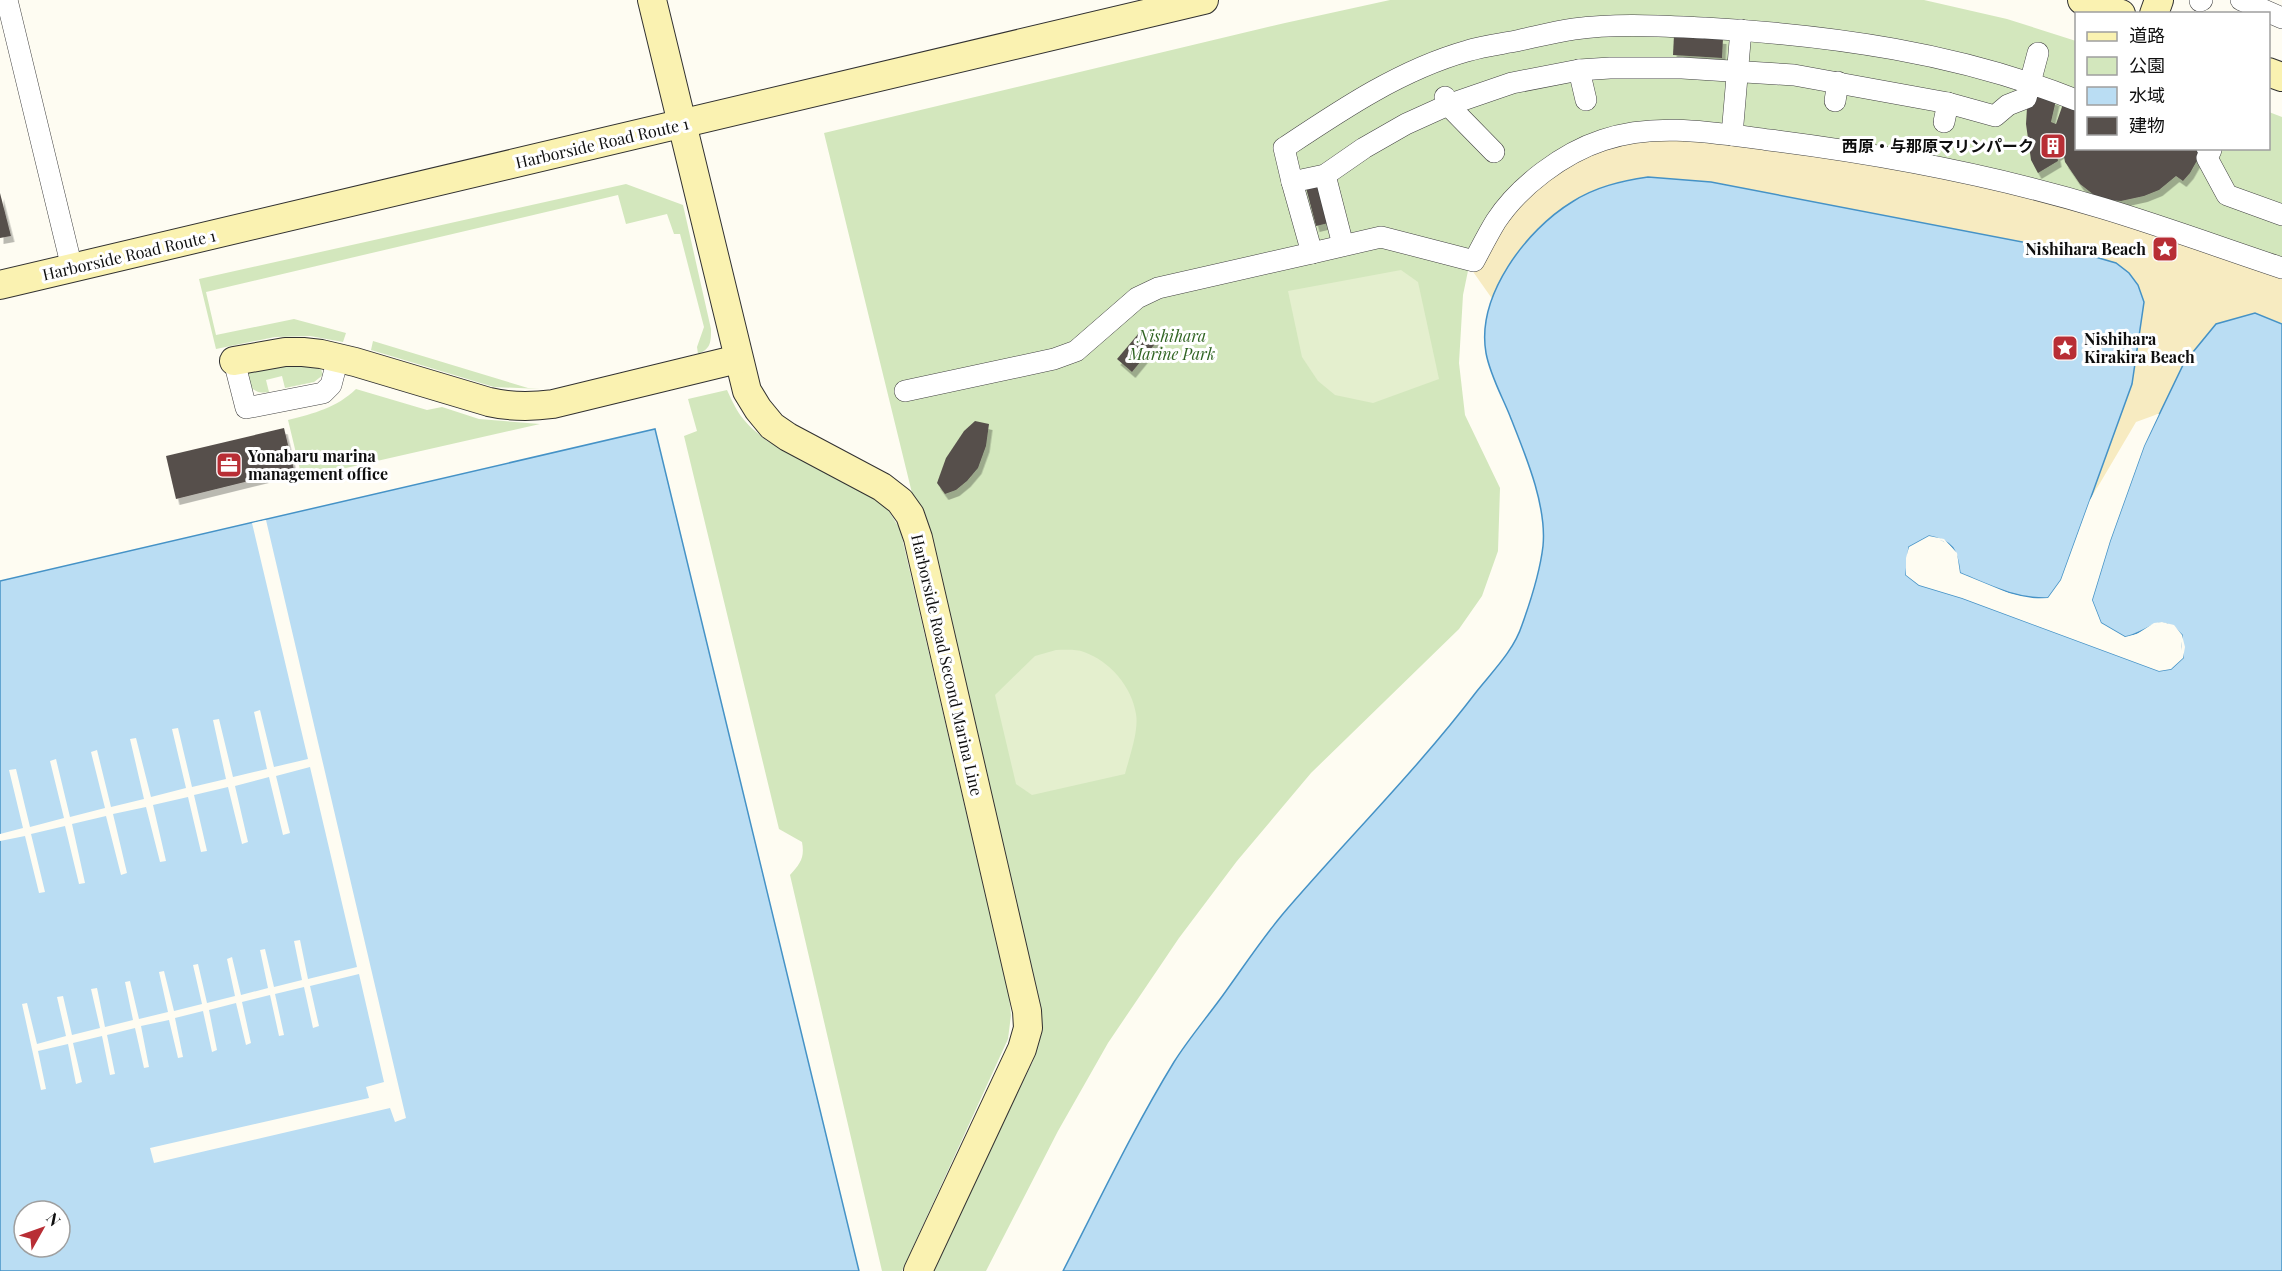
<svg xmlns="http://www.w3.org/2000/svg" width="2282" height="1271" font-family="'Playfair Display','Noto Sans JP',serif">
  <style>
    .green { fill: #d3e7bd }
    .sand { fill: #f7ebc1 }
    .pitch { fill: #e4efce }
    .water { fill: #baddf3; stroke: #4592c6; stroke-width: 1.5; fill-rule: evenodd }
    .pier { fill: #fefcf2 }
    .building { fill: #57504c; filter: url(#shadow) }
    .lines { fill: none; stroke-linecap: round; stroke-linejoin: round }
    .street-casing { stroke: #424242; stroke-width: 22 }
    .secondary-casing { stroke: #313131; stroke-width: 30 }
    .street { stroke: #fff; stroke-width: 21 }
    .secondary { stroke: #faf2b1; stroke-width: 28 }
    .labels { text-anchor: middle; stroke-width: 6; stroke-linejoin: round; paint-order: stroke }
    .street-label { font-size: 16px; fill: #0f0f0f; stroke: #fff }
    .poi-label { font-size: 16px; font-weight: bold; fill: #0f0f0f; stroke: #fff; text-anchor: end }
    .park-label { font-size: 16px; font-style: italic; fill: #306423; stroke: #fff }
  </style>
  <defs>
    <filter id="shadow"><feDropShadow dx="3.5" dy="6" stdDeviation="0" flood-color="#0004"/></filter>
  </defs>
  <rect width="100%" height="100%" fill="#fefcf2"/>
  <!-- green -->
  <g class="green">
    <polygon points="1390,0 1924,0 2007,19 2076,41 2076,148 2268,148 2269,112 2282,117 2282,265 1469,266 1463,295 1459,363 1465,415 1500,488 1498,551 1482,596 1459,629 1311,773 1237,861 1179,938 1108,1043 1058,1131 986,1271 932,1271 1033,1061 1043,1029 824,133 1285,23"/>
    <path d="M626,184l57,21 28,124c0,13 0,20 -13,25l-1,-7 7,-20 -24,-93h-6l-7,-20 -41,10 -8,-29 -412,97 10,43 78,-16 52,14 -3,9 -33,-6 -35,1 -59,12 -17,-70z"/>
    <polygon points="373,341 528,388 540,389 494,387 371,350"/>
    <path d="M283,361l38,8 2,6 -9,7 -29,6 -3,-12 -16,4 3,12c-10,2 -14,-1 -21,-7v-11l3,-5z"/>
    <path d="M356,389l71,21 15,-3 37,12 61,5 -238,54 -14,-58c27,-7 48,-12 68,-31z"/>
    <path d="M727,390c12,27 17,32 40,51l107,55 11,9 15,24 109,467 2,19 -3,24 -106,232h-20l-92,-396c10,-11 15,-17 12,-33l-23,-13 -95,-393 13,-5 -9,-32z"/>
  </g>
  <!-- sand -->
  <polygon class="sand" points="1733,125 1885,146 1960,162 2282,265 2282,444 2158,414 2136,422 2090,500 2061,580 2039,573 1493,300 1469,266 1473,246 1580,143"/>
  <!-- pitch -->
  <g class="pitch">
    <polygon points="1401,270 1418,282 1439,379 1373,403 1335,395 1318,381 1302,357 1288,291"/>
    <path d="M1056,650c9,0 20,-1 28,2 26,9 48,35 52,62 3,17 -7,44 -11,60l-93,21 -16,-11 -21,-89 40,-39z"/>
  </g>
  <!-- water -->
  <g class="water">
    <path d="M1648,177l63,5 374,72 31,9 13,10 9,12 6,17 -12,82 -71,196 -13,18c-32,1 -59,-13 -88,-25 -3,-23 -6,-32 -31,-37l-20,11 -3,28 13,10 43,13 197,73 12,-2 12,-11 -1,-23c-23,-25 -32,-3 -57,2l-24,-14 -9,-23 18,-59 34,-95 40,-83 32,-39 39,-11 27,11v947h-1219c36,-70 70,-142 111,-209 15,-24 35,-47 52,-71 18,-25 36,-52 56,-76 64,-75 135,-145 195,-224 16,-20 37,-41 45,-66 9,-25 18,-53 21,-79 4,-41 -18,-92 -33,-130 -8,-20 -20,-41 -24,-63 -10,-57 40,-123 86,-151 23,-15 49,-21 76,-25z"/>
    <path d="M655,429l204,842h-859v-690zM24,1211h36v36h-36z"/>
  </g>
  <!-- pier -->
  <g class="pier">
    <polygon points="2159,414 2144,446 2110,541 2092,600 2101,623 2125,637 2137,634 2154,623 2162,622 2174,625 2182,635 2185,647 2183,658 2171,669 2159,671 1962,598 1919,585 1906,575 1906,558 1909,547 1929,536 1944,539 1957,553 1960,573 2011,594 2031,599 2048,598 2061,580 2090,500 2098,486 2064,581 2050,601 2030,601 2010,597 1959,576 1954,555 1943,541 1930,539 1912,549 1909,559 1909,573 1920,583 1963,596 2160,668 2170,666 2180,656 2182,647 2180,636 2172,628 2162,625 2155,626 2139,637 2124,640 2099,625 2089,600 2107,540 2141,445 2155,415"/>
    <polygon points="266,520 406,1118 395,1122 390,1108 154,1163 150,1148 369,1098 366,1087 384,1082 359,974 310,986 319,1026 313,1028 304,987 275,994 284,1035 279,1036 270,995 242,1002 251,1043 246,1045 236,1003 209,1010 217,1050 212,1052 203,1011 175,1018 183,1057 178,1058 169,1020 141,1026 149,1067 144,1068 135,1028 107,1035 115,1074 110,1075 102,1036 73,1043 82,1082 76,1084 68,1044 38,1051 46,1089 41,1090 22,1004 27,1003 37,1044 66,1036 57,997 63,996 72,1035 100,1028 91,989 97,988 105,1027 133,1020 125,982 130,981 139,1019 168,1012 159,972 164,971 174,1011 202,1004 193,965 198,964 207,1003 235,996 227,959 232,957 241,995 268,988 260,950 265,949 274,987 302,980 294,941 300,940 308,979 357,967 310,767 276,776 290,833 283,835 269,777 235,786 248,842 242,844 228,787 194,795 207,851 201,852 188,797 153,805 166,861 160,862 146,807 113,814 127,873 121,875 106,816 72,824 85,883 79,884 65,826 31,834 45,892 39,893 25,836 0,841 0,834 23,828 9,770 16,769 30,827 64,818 50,761 56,759 70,817 105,808 91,752 97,750 111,807 144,799 130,739 136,738 151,797 186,788 172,729 178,728 192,787 226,779 213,720 219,719 233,777 267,769 254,712 260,710 274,767 308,759 252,523"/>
  </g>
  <!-- building -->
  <g class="building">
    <polygon points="1674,35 1723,38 1722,58 1673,55"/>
    <polygon points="2032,93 2056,100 2051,122 2056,124 2063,104 2076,110 2076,148 2197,148 2203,150 2190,173 2183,181 2176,176 2159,190 2144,196 2121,201 2108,200 2094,195 2080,184 2065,162 2063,151 2057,155 2058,161 2038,173 2031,160 2026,124 2027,108"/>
    <polygon points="1323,183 1333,222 1316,226 1306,188"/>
    <polygon points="0,193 11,236 0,238"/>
    <polygon points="1144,327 1159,339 1132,372 1117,359"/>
    <polygon points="975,421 989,424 986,446 978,468 967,481 956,490 945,494 937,483 946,458 964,431"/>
    <polygon points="284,428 294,470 176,499 166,456"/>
  </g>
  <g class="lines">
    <!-- street casing -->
    <g class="street-casing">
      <g id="street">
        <polyline points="7,0 72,268"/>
        <polyline points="2241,0 2282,18"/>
        <polyline points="2200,1 2202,0"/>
        <path d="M2038,53l-12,45 -18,7 -13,11 -47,-13 -154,-28 -112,-7h-72l-31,2 -67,13 -64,22 -42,19 -42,24 -39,27 -33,7 -8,-34c57,-38 116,-78 183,-97 16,-5 33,-7 49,-10 19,-4 38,-9 58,-12 42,-6 88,-3 131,-1 126,7 254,25 371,72"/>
        <polyline points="1579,70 1586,100"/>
        <polyline points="1445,97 1448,105 1494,152"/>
        <polyline points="1835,101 1838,82"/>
        <polyline points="1944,122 1948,103"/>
        <polyline points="1732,135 1741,30"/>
        <polyline points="2207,148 2211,150 2207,158 2227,195 2282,215"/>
        <polyline points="1325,175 1343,245"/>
        <path d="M1292,182l20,71 69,-16 93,24c7,-13 14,-27 22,-40 23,-35 67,-68 107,-81 53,-18 112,-7 166,0 112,14 224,35 333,68 60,18 120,40 180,60"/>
        <polyline points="234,361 246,408 323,393 331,385 338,358"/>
        <polyline points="905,391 1054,359 1076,351 1137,298 1158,288 1312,253"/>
      </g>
    </g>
    <!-- secondary casing -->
    <g class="secondary-casing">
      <g id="secondary">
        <polyline points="652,0 747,391 758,409 772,426 788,437 882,487 900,501 910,515 918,538 1027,1011 1028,1028 1022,1049 918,1271"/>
        <polyline points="2082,0 2121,14"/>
        <polyline points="2154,14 2159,0"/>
        <polyline points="2268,72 2282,77"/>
        <polyline points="0,285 1204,0"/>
        <path d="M234,361l51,-9h18l18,2 34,8 134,40c22,5 42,5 64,2l185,-45"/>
      </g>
    </g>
    <!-- street -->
    <use href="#street" class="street"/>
    <!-- secondary -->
    <use href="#secondary" class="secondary"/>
  </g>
  <!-- icons -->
  <defs>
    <g id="building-square" transform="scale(1.35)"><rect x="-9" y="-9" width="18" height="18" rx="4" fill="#b82e35" stroke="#fff"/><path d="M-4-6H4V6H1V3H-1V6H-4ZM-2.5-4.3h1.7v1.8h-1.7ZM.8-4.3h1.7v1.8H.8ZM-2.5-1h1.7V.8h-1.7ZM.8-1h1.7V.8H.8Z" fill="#fff"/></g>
    <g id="sight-square" transform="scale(1.35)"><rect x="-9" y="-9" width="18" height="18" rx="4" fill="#b82e35" stroke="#fff"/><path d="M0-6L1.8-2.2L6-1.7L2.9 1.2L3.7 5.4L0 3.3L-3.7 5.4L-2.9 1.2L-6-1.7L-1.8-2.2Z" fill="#fff"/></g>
    <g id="office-square" transform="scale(1.35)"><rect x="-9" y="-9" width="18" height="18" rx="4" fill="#b82e35" stroke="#fff"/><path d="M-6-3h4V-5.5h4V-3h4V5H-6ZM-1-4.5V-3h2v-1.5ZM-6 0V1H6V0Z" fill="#fff"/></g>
  </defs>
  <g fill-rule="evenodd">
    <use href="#building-square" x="2053" y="146"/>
    <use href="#sight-square" x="2165" y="249"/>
    <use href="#sight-square" x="2065" y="348"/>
    <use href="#office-square" x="229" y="465"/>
  </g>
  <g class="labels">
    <!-- street labels -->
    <g class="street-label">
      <text transform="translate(602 143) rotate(-13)" y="6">Harborside Road Route 1</text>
      <text transform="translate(129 255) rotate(-13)" y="6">Harborside Road Route 1</text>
      <text transform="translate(947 665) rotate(77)" y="6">Harborside Road Second Marina Line</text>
    </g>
    <!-- poi labels -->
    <g class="poi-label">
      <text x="2034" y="152">西原・与那原マリンパーク</text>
      <text x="2146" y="255">Nishihara Beach</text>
      <text x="2084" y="345" text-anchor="start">Nishihara<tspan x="2084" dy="18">Kirakira Beach</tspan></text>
      <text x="248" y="462" text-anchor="start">Yonabaru marina<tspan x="248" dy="18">management office</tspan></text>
    </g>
    <!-- park labels -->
    <g class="park-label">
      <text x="1172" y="342">Nishihara<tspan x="1172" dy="18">Marine Park</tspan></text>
    </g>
  </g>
  <!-- legend -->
  <rect x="2075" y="12" width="195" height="138" fill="#ffffff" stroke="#9f9f9f" stroke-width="1.5"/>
  <rect x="2087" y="32" width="30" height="9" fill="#faf2b1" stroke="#9f9f9f" stroke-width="1.5"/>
  <text x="2129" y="42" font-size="18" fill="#0f0f0f">道路</text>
  <rect x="2087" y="57" width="30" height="18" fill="#d3e7bd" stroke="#9f9f9f" stroke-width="1.5"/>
  <text x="2129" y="72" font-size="18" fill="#0f0f0f">公園</text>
  <rect x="2087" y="87" width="30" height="18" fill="#baddf3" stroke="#9f9f9f" stroke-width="1.5"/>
  <text x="2129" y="102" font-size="18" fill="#0f0f0f">水域</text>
  <rect x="2087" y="117" width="30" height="18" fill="#57504c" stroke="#9f9f9f" stroke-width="1.5"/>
  <text x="2129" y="132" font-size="18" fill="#0f0f0f">建物</text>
  <!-- north arrow -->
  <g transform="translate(42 1229) rotate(50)"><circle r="28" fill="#ffffff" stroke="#9f9f9f" stroke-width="1.5"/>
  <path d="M0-4.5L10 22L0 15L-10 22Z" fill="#b82e35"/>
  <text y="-9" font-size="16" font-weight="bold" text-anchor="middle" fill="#0f0f0f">N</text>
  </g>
</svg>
